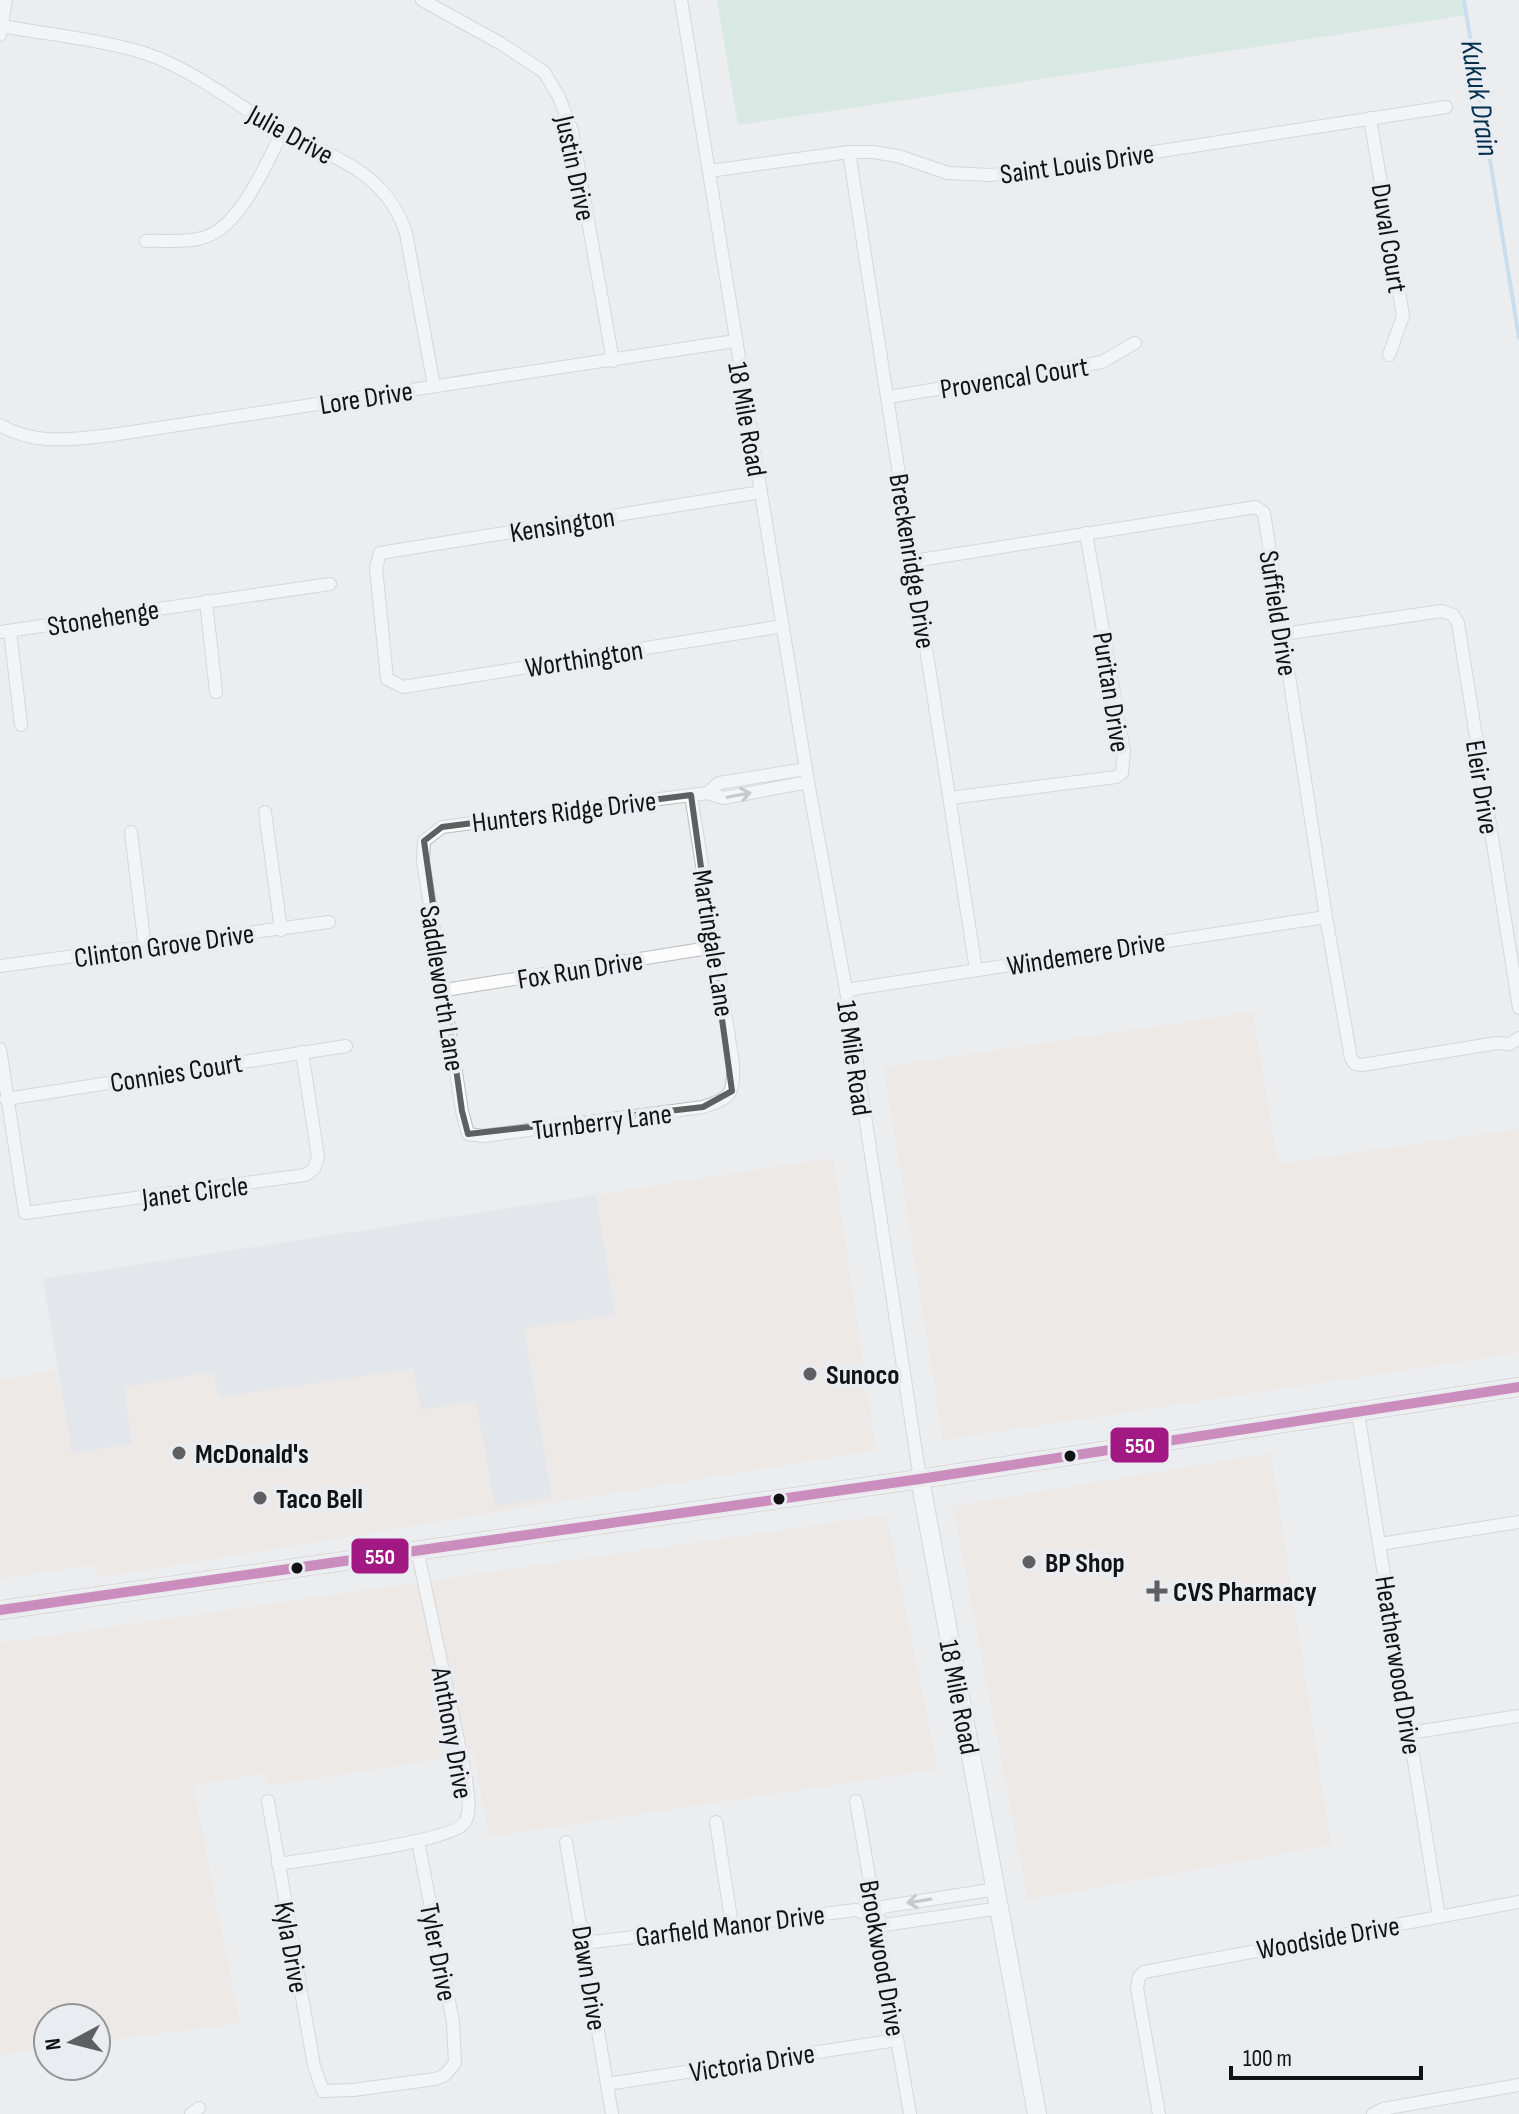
<svg xmlns="http://www.w3.org/2000/svg" width="1519" height="2114" font-family="'Sofia Sans Condensed',sans-serif">
  <style>
    .commercial { fill: #f0e4de }
    .built { fill: #d9dee4 }
    .green { fill: #c1e3d3 }
    .lines { fill: none; stroke-linecap: round; stroke-linejoin: round }
    .stream { stroke: #a0cbeb; stroke-width: 4 }
    .street-casing { stroke: #babcbd; stroke-width: 14 }
    .secondary-casing { stroke: #babcbd; stroke-width: 20 }
    .street { stroke: #fcfcfd; stroke-width: 12 }
    .secondary { stroke: #fcfcfd; stroke-width: 18 }
    .bus-1-casing { stroke: #e9ecf1; stroke-width: 16 }
    .bus-1 { stroke: #a31984; stroke-width: 10 }
    .oneway { stroke: #9e9ea0 }
    .marked { fill: none; stroke: #5d5f61; stroke-width: 6; stroke-linejoin: round }
    .poi-dot { fill: #5d5f61; stroke: #e9ecf1; stroke-width: 3 }
    .bus-dot { fill: #111214; stroke: #e9ecf1; stroke-width: 3 }
    .labels { text-anchor: middle; stroke-width: 8; stroke-linejoin: round; paint-order: stroke }
    .street-label { font-size: 28px; fill: #111214; stroke: #e9ecf1 }
    .poi-label { font-size: 28px; font-weight: bold; fill: #111214; stroke: #e9ecf1; text-anchor: start }
    .water-label { font-size: 30px; font-style: italic; fill: #002e4c; stroke: #e9ecf1 }
    .line-badge { stroke: #e9ecf1; stroke-width: 3 }
    .badge-label { font-size: 22px; text-anchor: middle; font-weight: bold; fill: #fff }
  </style>
  <rect width="100%" height="100%" fill="#ebedef"/>
  <!-- commercial -->
  <g class="commercial">
    <polygon points="1253,1012 1278,1164 1519,1129 1519,1353 943,1440 884,1067"/>
    <polygon points="833,1158 876,1450 97,1578 93,1565 0,1579 0,1380 57,1370 73,1453 124,1387 213,1372 219,1397 414,1369 476,1400 552,1498 524,1327 615,1315 596,1195"/>
    <polygon points="1271,1453 1331,1845 1028,1900 953,1506"/>
    <polygon points="886,1515 938,1769 489,1837 474,1754 268,1786 265,1773 193,1785 240,2023 96,2042 96,2018 48,2018 48,2048 0,2055 0,1643"/>
  </g>
  <!-- built -->
  <polygon class="built" points="596,1195 615,1315 524,1328 552,1498 495,1506 476,1401 421,1410 413,1369 219,1397 213,1372 124,1387 132,1444 72,1453 43,1279"/>
  <!-- green -->
  <polygon class="green" points="717,0 1464,0 1467,15 738,125"/>
  <g class="lines">
    <!-- stream -->
    <polyline class="stream" points="1464,0 1519,338"/>
    <!-- street casing -->
    <g class="street-casing">
      <g id="street">
        <polyline points="422,0 500,43 544,72 559,97 572,131 613,361"/>
        <polyline points="681,0 808,782 846,990 920,1479"/>
        <path d="M2,26c43,8 89,12 132,24 54,14 101,55 149,82 25,13 53,23 76,39 22,15 39,37 47,62l28,153"/>
        <polyline points="0,35 6,0"/>
        <polyline points="1370,118 1403,316 1389,355"/>
        <polyline points="849,152 976,970"/>
        <polyline points="709,171 849,152 873,152 898,156 948,173 991,175 1057,167 1446,107"/>
        <path d="M146,241c17,-1 39,2 56,-3 38,-9 64,-75 81,-107"/>
        <polyline points="888,397 1102,362 1135,343"/>
        <path d="M0,425c35,21 74,14 112,10l623,-94"/>
        <polyline points="761,492 380,553 376,568 387,679 403,687 783,626"/>
        <polyline points="913,561 1256,507 1264,513 1326,917 1351,1058 1355,1064 1362,1065 1497,1043 1510,1044 1519,1038"/>
        <polyline points="206,601 216,692"/>
        <polyline points="10,631 21,725"/>
        <polyline points="0,632 330,584"/>
        <polyline points="1283,634 1428,613 1442,611 1453,615 1458,623 1519,1008"/>
        <polyline points="806,769 719,783 708,793 723,798 808,782"/>
        <path d="M691,795l42,268c1,30 -1,35 -30,44l-220,29 -15,-2 -6,-23 -39,-250 1,-20 18,-14 249,-32 17,-2"/>
        <polyline points="950,798 1116,777 1122,773 1124,751 1086,533"/>
        <polyline points="265,812 281,930"/>
        <polyline points="131,832 145,948"/>
        <polyline points="0,966 329,922"/>
        <polyline points="445,990 715,947"/>
        <polyline points="846,990 1326,917"/>
        <polyline points="0,1049 25,1213 305,1175 314,1169 318,1157 302,1052"/>
        <polyline points="6,1099 346,1046"/>
        <polyline points="1358,1413 1439,1917"/>
        <polyline points="1380,1544 1519,1522"/>
        <polyline points="1409,1733 1519,1716"/>
        <polyline points="268,1801 314,2066 323,2091 353,2090 435,2079 445,2075 455,2063 453,2022 418,1841"/>
        <polyline points="856,1801 910,2114"/>
        <polyline points="716,1822 732,1925"/>
        <polyline points="566,1842 612,2114"/>
        <path d="M278,1864c29,-5 176,-22 187,-42 7,-13 2,-30 1,-44l-49,-229"/>
        <polyline points="996,1889 882,1907 875,1917 884,1925 1000,1908"/>
        <polyline points="584,1943 856,1910 875,1917"/>
        <polyline points="607,2084 897,2040"/>
        <polyline points="191,2114 199,2108"/>
        <polyline points="1159,2114 1137,1988 1139,1977 1144,1972 1519,1902"/>
        <polyline points="1373,2114 1383,2109 1519,2085"/>
      </g>
    </g>
    <!-- secondary casing -->
    <g class="secondary-casing">
      <g id="secondary">
        <polyline points="920,1479 1037,2114"/>
        <polyline points="0,1610 920,1479 1519,1387"/>
      </g>
    </g>
    <!-- street -->
    <use href="#street" class="street"/>
    <!-- secondary -->
    <use href="#secondary" class="secondary"/>
    <!-- bus-1 casing -->
    <g class="bus-1-casing">
      <polyline id="bus-1" points="0,1610 920,1479 1519,1387"/>
    </g>
    <!-- bus-1 -->
    <use href="#bus-1" class="bus-1"/>
  </g>
  <!-- one-way arrows -->
  <defs><path id="oneway-shaft" d="M-6 0H5M1.5-3L5.5 0L1.5 3" fill="none" stroke-width="1.6" stroke-linecap="round" stroke-linejoin="round" transform="scale(2)"/></defs>
  <g class="oneway">
    <use href="#oneway-shaft" transform="translate(739 795) rotate(-11)"/>
    <use href="#oneway-shaft" transform="translate(919 1901) rotate(171)"/>
  </g>
  <!-- marked area -->
  <path d="M0 0H1519V2114H0ZM691,795l41,296 -29,16 -235,27 -6,-23 -38,-270 18,-14z" fill="#ebedef" fill-opacity=".55" fill-rule="evenodd"/>
  <path class="marked" d="M691,795l41,296 -29,16 -235,27 -6,-23 -38,-270 18,-14z"/>
  <!-- markers -->
  <g class="poi-dot">
    <circle cx="810" cy="1374" r="8"/>
    <circle cx="179" cy="1453" r="8"/>
    <circle cx="260" cy="1498" r="8"/>
    <circle cx="1029" cy="1562" r="8"/>
    <path d="M1153 1579h8v8h8v8h-8v8h-8v-8h-8v-8h8z"/>
  </g>
  <g class="bus-dot">
    <circle cx="1070" cy="1456" r="7"/>
    <circle cx="779" cy="1499" r="7"/>
    <circle cx="297" cy="1568" r="7"/>
  </g>
  <g class="labels">
    <!-- street labels -->
    <g class="street-label">
      <text transform="translate(291 134) rotate(29)" y="10">Julie Drive</text>
      <text transform="translate(1077 163) rotate(-8)" y="10">Saint Louis Drive</text>
      <text transform="translate(576 168) rotate(78)" y="10">Justin Drive</text>
      <text transform="translate(1390 238) rotate(81)" y="10">Duval Court</text>
      <text transform="translate(1014 377) rotate(-9)" y="10">Provencal Court</text>
      <text transform="translate(366 397) rotate(-9)" y="10">Lore Drive</text>
      <text transform="translate(748 419) rotate(80)" y="10">18 Mile Road</text>
      <text transform="translate(562 524) rotate(-9)" y="10">Kensington</text>
      <text transform="translate(913 561) rotate(81)" y="10">Breckenridge Drive</text>
      <text transform="translate(1279 613) rotate(81)" y="10">Suffield Drive</text>
      <text transform="translate(103 617) rotate(-9)" y="10">Stonehenge</text>
      <text transform="translate(584 658) rotate(-9)" y="10">Worthington</text>
      <text transform="translate(1112 692) rotate(81)" y="10">Puritan Drive</text>
      <text transform="translate(1483 787) rotate(81)" y="10">Eleir Drive</text>
      <text transform="translate(564 811) rotate(-7)" y="10">Hunters Ridge Drive</text>
      <text transform="translate(714 943) rotate(81)" y="10">Martingale Lane</text>
      <text transform="translate(164 945) rotate(-8)" y="10">Clinton Grove Drive</text>
      <text transform="translate(1086 953) rotate(-9)" y="10">Windemere Drive</text>
      <text transform="translate(580 969) rotate(-9)" y="10">Fox Run Drive</text>
      <text transform="translate(443 988) rotate(81)" y="10">Saddleworth Lane</text>
      <text transform="translate(855 1058) rotate(82)" y="10">18 Mile Road</text>
      <text transform="translate(176 1072) rotate(-9)" y="10">Connies Court</text>
      <text transform="translate(602 1121) rotate(-7)" y="10">Turnberry Lane</text>
      <text transform="translate(195 1191) rotate(-7)" y="10">Janet Circle</text>
      <text transform="translate(1399 1665) rotate(81)" y="10">Heatherwood Drive</text>
      <text transform="translate(960 1697) rotate(79)" y="10">18 Mile Road</text>
      <text transform="translate(453 1733) rotate(80)" y="10">Anthony Drive</text>
      <text transform="translate(730 1925) rotate(-7)" y="10">Garfield Manor Drive</text>
      <text transform="translate(1328 1937) rotate(-10)" y="10">Woodside Drive</text>
      <text transform="translate(292 1947) rotate(80)" y="10">Kyla Drive</text>
      <text transform="translate(439 1952) rotate(79)" y="10">Tyler Drive</text>
      <text transform="translate(883 1958) rotate(80)" y="10">Brookwood Drive</text>
      <text transform="translate(590 1978) rotate(81)" y="10">Dawn Drive</text>
      <text transform="translate(752 2062) rotate(-9)" y="10">Victoria Drive</text>
    </g>
    <!-- poi labels -->
    <g class="poi-label">
      <text x="826" y="1384">Sunoco</text>
      <text x="195" y="1463">McDonald's</text>
      <text x="276" y="1508">Taco Bell</text>
      <text x="1045" y="1572">BP Shop</text>
      <text x="1173" y="1601">CVS Pharmacy</text>
    </g>
    <!-- water labels -->
    <g class="water-label">
      <text transform="translate(1480 98) rotate(81)" y="10">Kukuk Drain</text>
    </g>
  </g>
  <g class="line-badge">
    <rect x="1109" y="1426" width="61" height="38" rx="8" fill="#a31984"/>
    <rect x="350" y="1537" width="60" height="38" rx="8" fill="#a31984"/>
  </g>
  <g class="badge-label">
    <text x="1140" y="1453">550</text>
    <text x="380" y="1564">550</text>
  </g>
  <!-- north arrow -->
  <g transform="translate(72 2042) rotate(263)"><circle r="38" fill="#e9ecf1" stroke="#939599" stroke-width="2"/>
  <path d="M0-6L14 30L0 20L-14 30Z" fill="#5d5f61"/>
  <text y="-12" font-size="22" font-weight="bold" text-anchor="middle" fill="#111214">N</text>
  </g>
  <!-- scale -->
  <path d="M1231 2066v12h190v-12" fill="none" stroke="#111214" stroke-width="4"/>
  <text x="1243" y="2066" font-size="24" fill="#111214" stroke="#e9ecf1" stroke-width="6" paint-order="stroke">100 m</text>
</svg>
